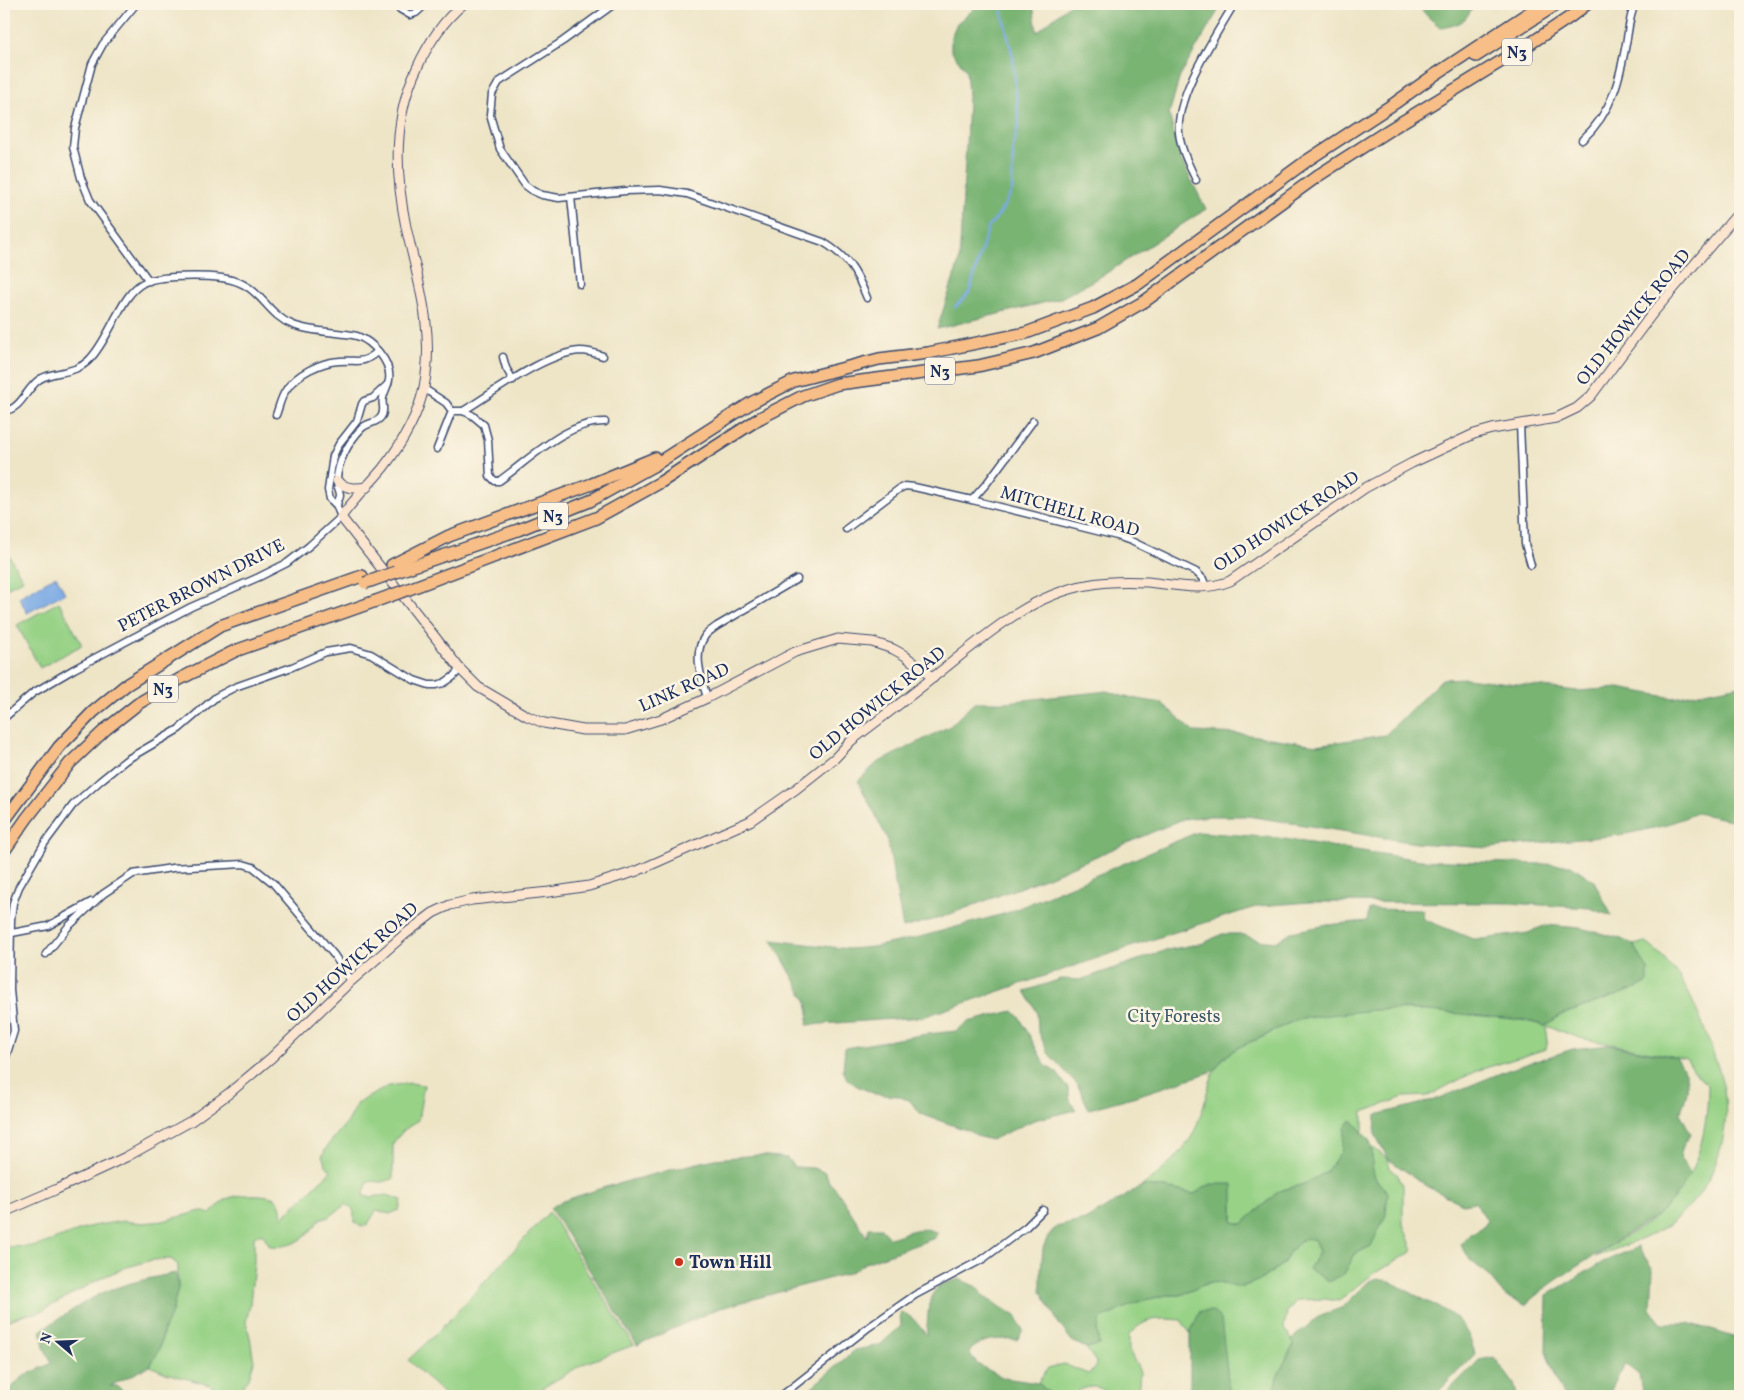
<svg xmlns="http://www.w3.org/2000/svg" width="1744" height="1400" font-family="Vollkorn,serif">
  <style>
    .green { fill: #97d286; stroke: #598072 }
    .forest { fill: #79b473; stroke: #4a7268 }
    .water { fill: #7baae4; stroke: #4b6ca1 }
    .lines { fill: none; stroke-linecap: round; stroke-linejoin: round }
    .stream { stroke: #7baae4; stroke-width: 2.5 }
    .street-casing { stroke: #3b4a6e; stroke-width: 9 }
    .secondary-casing { stroke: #3b4a6e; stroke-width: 11 }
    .highway-casing { stroke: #3b4a6e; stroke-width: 14 }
    .street { stroke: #fff; stroke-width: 6 }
    .secondary { stroke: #fce5cf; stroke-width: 9 }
    .highway { stroke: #f7be87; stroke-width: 11 }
    .highway-bridge-casing { stroke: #3b4a6e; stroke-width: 14; stroke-linecap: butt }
    .highway-bridge { stroke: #f7be87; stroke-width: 11 }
    .poi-dot { fill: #c8321e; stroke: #fcf5e5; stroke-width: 2 }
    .labels { text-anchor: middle; stroke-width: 5; stroke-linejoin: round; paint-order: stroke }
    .shield { fill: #fcf5e5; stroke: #5e6a86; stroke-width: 1 }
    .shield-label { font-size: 16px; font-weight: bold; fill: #1b2f5e }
    .street-label { font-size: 18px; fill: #1b2f5e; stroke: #fcf5e5 }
    .park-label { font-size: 18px; fill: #3a5868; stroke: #fcf5e5 }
    .poi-label { font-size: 18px; font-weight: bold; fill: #1b2f5e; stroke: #fcf5e5; text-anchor: start }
  </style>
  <rect width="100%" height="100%" fill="#fcf5e5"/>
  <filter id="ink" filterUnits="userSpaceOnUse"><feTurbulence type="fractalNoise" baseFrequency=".02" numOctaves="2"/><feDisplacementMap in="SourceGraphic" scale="10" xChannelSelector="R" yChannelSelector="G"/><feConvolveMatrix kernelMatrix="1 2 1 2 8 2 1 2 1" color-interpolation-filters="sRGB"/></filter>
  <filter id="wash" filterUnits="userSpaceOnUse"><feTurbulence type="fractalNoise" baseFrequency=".0096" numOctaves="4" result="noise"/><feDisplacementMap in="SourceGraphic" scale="20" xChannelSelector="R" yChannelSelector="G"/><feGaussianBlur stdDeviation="1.12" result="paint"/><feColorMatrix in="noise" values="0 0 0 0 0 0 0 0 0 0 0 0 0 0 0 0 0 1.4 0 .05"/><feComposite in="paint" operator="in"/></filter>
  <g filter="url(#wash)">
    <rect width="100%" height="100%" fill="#eee5c7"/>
    <!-- green -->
    <g class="green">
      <polygon points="4,547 23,580 4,589"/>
      <polygon points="59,602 82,645 40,668 17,625"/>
      <path d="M1645,942c34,24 48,57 62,94 7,20 16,41 18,62 5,48 -17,99 -57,127 -22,15 -49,22 -73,32 17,-14 37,-23 55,-36 44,-33 58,-83 58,-136l-11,-9 -11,-17 -106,-21 -34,-12 2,13 -2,10 -70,22 -48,25 -24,1 -41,15v21l-12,-13 -6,8 -4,24 -15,20 -22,12 -25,7 -37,33 -9,-2v-19l-22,-19 -17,10 -29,-6 -23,-2c15,-11 33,-25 44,-41 8,-10 12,-23 16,-34 6,-18 7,-38 21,-52 11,-12 26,-16 40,-22 10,-5 20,-12 30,-15 55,-17 118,-13 174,-8 26,2 52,4 78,12l16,-11 76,-27 11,-6 -8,-27 -6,-10z"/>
      <path d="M410,1083l14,2 -6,35 -15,11 -10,12v36l-11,3 -14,-1 -5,15 8,1 16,-2 15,5 -3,10 -9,4 -14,-3 -8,13 -7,3 -6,-5 -2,-13 -7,-5 -17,13 -8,1c-13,18 -27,31 -51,28l-8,-13 -8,4v27l-4,40 -4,18 4,15 4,25 -5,16 -11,14 -14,3 -14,-10 -44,-12 -16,-7 9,-16 5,-21 8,-17 6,-24v-23l-7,-6 -19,1 -25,7 -24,10 -65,36 -13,1 -21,8v-67l3,-8 30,-1 55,-20 31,-5 20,2 20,-2 38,-10 9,3c5,-5 12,-13 19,-16 9,-4 39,-5 47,1 6,5 5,13 6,19l49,-47 -5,-6 -4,-9 6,-11 19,-23 10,-19 32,-17z"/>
      <path d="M1372,1147l16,12 2,9 7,6 6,11v39l10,27 -40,23 -34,27 -15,-2 -27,1 -10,12 -3,15 8,12 1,7 -15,29 -5,18 3,3h-46l-4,-21 -26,-63 -10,21 -9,-13c-23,-2 -36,-3 -52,15v15l11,22 -2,22 -3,2c-5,0 -11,1 -16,0 -18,-4 -20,-15 -41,-5l-2,5h-23l-15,-13 10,-15 16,-4 24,10 7,-5 1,-7 -10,-14 13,-3 -2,-15 4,-11 39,-18 27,-6h14l29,-13 32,5 20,-8 22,-16 4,-9 13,-14 13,-1 5,13 -10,17 35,5 11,-20 16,-8 17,-54c-18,-17 -16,-20 -16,-45z"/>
      <polygon points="549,1212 634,1345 583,1364 529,1396 446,1396 408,1360 441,1329"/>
    </g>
    <!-- forest -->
    <g class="forest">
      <polygon points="975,4 1033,4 1037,32 1070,4 1222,4 1180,76 1169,114 1181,160 1206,209 1105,274 1059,299 937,329 959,262 966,146 968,96 966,70 951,51 951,37 957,23 972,11"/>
      <path d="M1417,4h57c-9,19 -13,20 -33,24l-14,-12z"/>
      <polygon points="1466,678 1577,691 1619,688 1674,698 1740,685 1740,822 1697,813 1663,826 1621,835 1488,848 1416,843 1248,816 1210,816 1183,819 1050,876 940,918 903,928 887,838 858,781 877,763 950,726 975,702 1006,702 1107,691 1125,697 1162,703 1194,732 1243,734 1317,745 1385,735 1442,679"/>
      <polygon points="1198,832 1278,838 1420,860 1571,865 1594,881 1612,916 1590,908 1509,903 1310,902 1259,906 1169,934 923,1017 807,1025 809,1012 806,1000 772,940 849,949 873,947 916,938 1007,913"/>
      <polygon points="1369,909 1423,910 1423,919 1473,939 1483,939 1528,933 1546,925 1580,928 1619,938 1634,945 1648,970 1648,982 1637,988 1561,1015 1545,1026 1525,1020 1407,1009 1374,1010 1311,1017 1291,1022 1262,1037 1239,1047 1223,1058 1214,1071 1136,1096 1089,1109 1077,1084 1048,1053 1038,1030 1037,1012 1025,991 1061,979 1080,980 1167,950 1204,943 1222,934 1241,934 1258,940 1276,942 1291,932 1327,925 1367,921"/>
      <polygon points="1013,1011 1020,1018 1045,1065 1057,1073 1068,1088 1070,1101 1076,1110 1034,1120 991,1140 980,1137 969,1131 921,1114 910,1101 898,1096 875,1094 857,1086 847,1079 843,1070 845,1048 927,1034 956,1031 968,1022"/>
      <path d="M1609,1045l67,12c15,22 14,32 4,56l11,21 -8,12 -3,12 10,16c-22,41 -45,47 -80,71 -29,20 -59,36 -85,60l-20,-9 -18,-22 -17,-14 -9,-16 9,-10 13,-7 4,-7 -12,-18 -12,2 -33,-16 -42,-29 -13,-25 1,-19 59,-15 73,-30 65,-21z"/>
      <polygon points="1352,1120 1369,1140 1372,1147 1372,1165 1375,1179 1388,1192 1386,1215 1371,1246 1355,1254 1344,1274 1329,1282 1309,1269 1319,1252 1314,1239 1301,1240 1288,1254 1284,1263 1262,1279 1242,1287 1210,1282 1181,1295 1167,1295 1140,1301 1101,1319 1097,1330 1099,1345 1086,1348 1072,1341 1059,1324 1041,1291 1041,1269 1043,1248 1048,1236 1056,1227 1085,1220 1142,1186 1165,1188 1194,1194 1211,1184 1233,1184 1233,1222 1242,1224 1279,1191 1304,1184 1326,1172 1341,1152 1345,1128"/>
      <path d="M757,1155l30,3 7,9 19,1 13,5 3,9 7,7 31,48 2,-9h12l9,10c16,-5 32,-14 47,-5l-2,5 -70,25 -16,10 -132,36 -80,36 -87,-137 10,-6 42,-14 75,-20 38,-9z"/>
      <polygon points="1638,1247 1653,1269 1651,1309 1662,1323 1689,1323 1740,1339 1740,1396 1643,1396 1639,1375 1625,1364 1611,1390 1610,1396 1563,1396 1546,1351 1547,1295 1603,1262"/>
      <path d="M176,1273l2,15 -6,24 -8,17 -5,21 -9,16 -40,20h7l12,10h-125l18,-19 30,-14 -8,-16 -3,-17c19,-11 37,-25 57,-35 20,-10 56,-18 78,-22z"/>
      <path d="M1378,1278c15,3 25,11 39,18 32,17 48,20 58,58l-41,42h-158l-3,-3 5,-18 15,-29 -1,-7 26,-22 25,-10 26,-26z"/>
      <path d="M959,1279l20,9 5,9 32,19 7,14 -6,10c-19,-1 -34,-3 -48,12l8,12 27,14 34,5 15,13h-255l8,-4 49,-42 25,-5 21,-19 -1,-13c13,2 18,11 26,22 3,-15 -1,-39 14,-49 5,-3 13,-5 19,-7z"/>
      <polygon points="1200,1311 1212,1311 1221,1319 1230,1396 1194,1396 1190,1384 1190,1333"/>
      <polygon points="1494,1357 1514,1384 1517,1395 1516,1396 1443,1396 1479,1360"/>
    </g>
    <!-- water -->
    <polygon class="water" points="56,576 65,593 27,613 19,597"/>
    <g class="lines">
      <!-- stream -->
      <polyline class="stream" points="955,307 969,293 988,228 1000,213 1012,191 1013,146 1019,123 1013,58 1000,4"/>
    </g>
  </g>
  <g filter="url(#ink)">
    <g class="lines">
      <!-- street casing -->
      <g class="street-casing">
        <g id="street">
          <polyline points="136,4 103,44 92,64 75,128 73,147 81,178 90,200 149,281"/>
          <polyline points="396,4 398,8 410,15 416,13 426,4"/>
          <path d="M614,4l-51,37 -64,41 -7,12 -2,21 10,34 25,36 8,6 9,4 17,3 66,-7 35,-1 27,4 136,48c25,15 33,29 44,56"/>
          <path d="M1582,140c31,-28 38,-62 45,-102 2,-12 3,-23 8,-34"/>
          <path d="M1196,180c-7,-15 -15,-30 -17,-47 -4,-38 36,-96 55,-129"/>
          <polyline points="571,197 580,284"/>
          <polyline points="503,357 506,368 513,380"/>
          <polyline points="423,388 446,403 452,411 437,449"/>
          <path d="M4,411c18,-2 22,-23 36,-32 16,-9 34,-4 49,-19 11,-11 19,-28 26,-41 7,-13 15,-29 28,-36 14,-8 62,-7 79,-5 40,5 41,35 71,47 18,7 45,7 64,11 15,5 35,26 32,44 -1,6 -5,12 -6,18 -2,6 3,12 -2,19 -5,7 -13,5 -19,11 -13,13 -26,36 -25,55 0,4 3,8 3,12 0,3 -3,7 -3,11 0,3 3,8 4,11l-32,29 -22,17 -28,14 -68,30 -117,62 -41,24 -29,25"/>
          <path d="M452,411h11l9,4 12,10 4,15 2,36 5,5h4c30,-21 68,-60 106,-59"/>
          <path d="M463,411c32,-19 80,-57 117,-60 8,0 15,2 23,5"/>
          <path d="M276,415c3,-8 5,-18 10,-25 10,-16 35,-28 53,-29 20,-2 22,5 39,-10"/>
          <polyline points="1520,424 1525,544 1531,565"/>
          <polyline points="972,500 987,483 1033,421"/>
          <polyline points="337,506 330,499 328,490 333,456 339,444 357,421 362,404 364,401 373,398 387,385"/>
          <polyline points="846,529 899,489 905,486 914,487 972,500 1117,536 1131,541 1196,572 1203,579 1206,587"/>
          <path d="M707,698c-5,-19 -15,-44 -2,-62 3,-4 8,-7 12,-10l80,-47"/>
          <polyline points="12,933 48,926 91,902"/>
          <polyline points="46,954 68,927 103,894 133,874 172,868 243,864 253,867 273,883 334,955 351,981"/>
          <polyline points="4,1063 14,1031 10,990 11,919 13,903 19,887 44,844 73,805 100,781 126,760 179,729 216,697 235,687 292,667 326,652 351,648 371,654 414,680 429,685 436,685 444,683 453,677 460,669"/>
          <polyline points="781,1396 869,1327 915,1295 983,1259 1026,1227 1043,1210"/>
        </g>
      </g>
      <!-- secondary casing -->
      <g class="secondary-casing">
        <g id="secondary">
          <path d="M463,4c-20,17 -35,40 -46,64 -24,50 -22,105 -11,159 12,54 29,104 18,160 -6,29 -23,58 -41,81 -14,17 -29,31 -42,49l119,152 18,18 49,29 17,7 39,7h42l36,-11 46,-21 88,-46 43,-13 34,3 21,7 11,6 29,23"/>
          <path d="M337,481c10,8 17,8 30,6"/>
          <path d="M4,1212l51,-22 71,-33 65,-36 37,-27 43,-36 80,-77 53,-46 29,-22 17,-8 22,-5 77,-8 40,-6 48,-15 113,-50 46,-32 39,-31 16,-17c30,-23 61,-46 90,-70 44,-35 89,-76 146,-86 19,-4 41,-4 60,-3 28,3 56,10 83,-1l135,-93 47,-25 62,-29 18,-5 64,-11 21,-10 14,-12 61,-82 88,-103"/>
        </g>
      </g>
      <!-- highway casing -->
      <g class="highway-casing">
        <g id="highway">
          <polyline points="1476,56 1557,4"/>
          <polyline points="392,565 449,536 592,484 655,458"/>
          <polyline points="396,572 518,530 590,501 653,466 751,403 794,381 879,359 928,353 1026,333 1093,308 1138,284 1308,160 1395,103 1433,76 1542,4"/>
          <polyline points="409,589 596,518 661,482 760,418 803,396 838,384 978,366 1034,353 1098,328 1145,301 1319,175 1389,130 1531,43 1570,17 1587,4"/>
          <polyline points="4,821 59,747 93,712 126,685 220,626 362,576"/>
          <polyline points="4,851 27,818 70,763 106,729 139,703 180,679 235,651 376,601"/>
        </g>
      </g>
      <!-- street -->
      <use href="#street" class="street"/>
      <!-- secondary -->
      <use href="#secondary" class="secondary"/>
      <!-- highway -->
      <use href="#highway" class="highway"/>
      <!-- highway-bridge casing -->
      <g class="highway-bridge-casing">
        <g id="highway-bridge">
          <polyline points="365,583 396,572"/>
          <polyline points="376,601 409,589"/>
        </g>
      </g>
      <!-- highway-bridge -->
      <use href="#highway-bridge" class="highway-bridge"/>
    </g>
  </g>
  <!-- markers -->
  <circle class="poi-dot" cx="679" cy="1262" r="5"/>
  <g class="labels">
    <!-- shield labels -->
    <g class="shield">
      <rect x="1502" y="38.5" width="30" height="27" rx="4"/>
      <rect x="925" y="357.5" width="30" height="27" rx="4"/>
      <rect x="538" y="502.5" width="30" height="27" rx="4"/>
      <rect x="148" y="675.5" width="30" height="27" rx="4"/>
    </g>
    <g class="shield-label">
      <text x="1517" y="58">N3</text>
      <text x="940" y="377">N3</text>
      <text x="553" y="522">N3</text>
      <text x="163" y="695">N3</text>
    </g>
    <!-- street labels -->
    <g class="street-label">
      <text transform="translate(1633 317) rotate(-51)" y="6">OLD HOWICK ROAD</text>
      <text transform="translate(1070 511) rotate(16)" y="6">MITCHELL ROAD</text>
      <text transform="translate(1286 521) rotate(-33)" y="6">OLD HOWICK ROAD</text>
      <text transform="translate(201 585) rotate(-27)" y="6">PETER BROWN DRIVE</text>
      <text transform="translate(684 687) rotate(-24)" y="6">LINK ROAD</text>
      <text transform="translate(877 703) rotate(-39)" y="6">OLD HOWICK ROAD</text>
      <text transform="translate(352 962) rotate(-42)" y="6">OLD HOWICK ROAD</text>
    </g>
    <!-- park labels -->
    <g class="park-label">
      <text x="1174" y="1022">City Forests</text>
    </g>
    <!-- poi labels -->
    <g class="poi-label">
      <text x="689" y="1268">Town Hill</text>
    </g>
  </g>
  <!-- margin -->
  <rect width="1744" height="1400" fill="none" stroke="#fcf5e5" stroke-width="20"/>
  <!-- north arrow -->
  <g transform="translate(58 1342) rotate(289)" stroke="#fcf5e5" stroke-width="4" paint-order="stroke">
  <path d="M0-4L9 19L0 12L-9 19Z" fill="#1b2f5e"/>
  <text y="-8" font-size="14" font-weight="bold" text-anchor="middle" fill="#1b2f5e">N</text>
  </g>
</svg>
